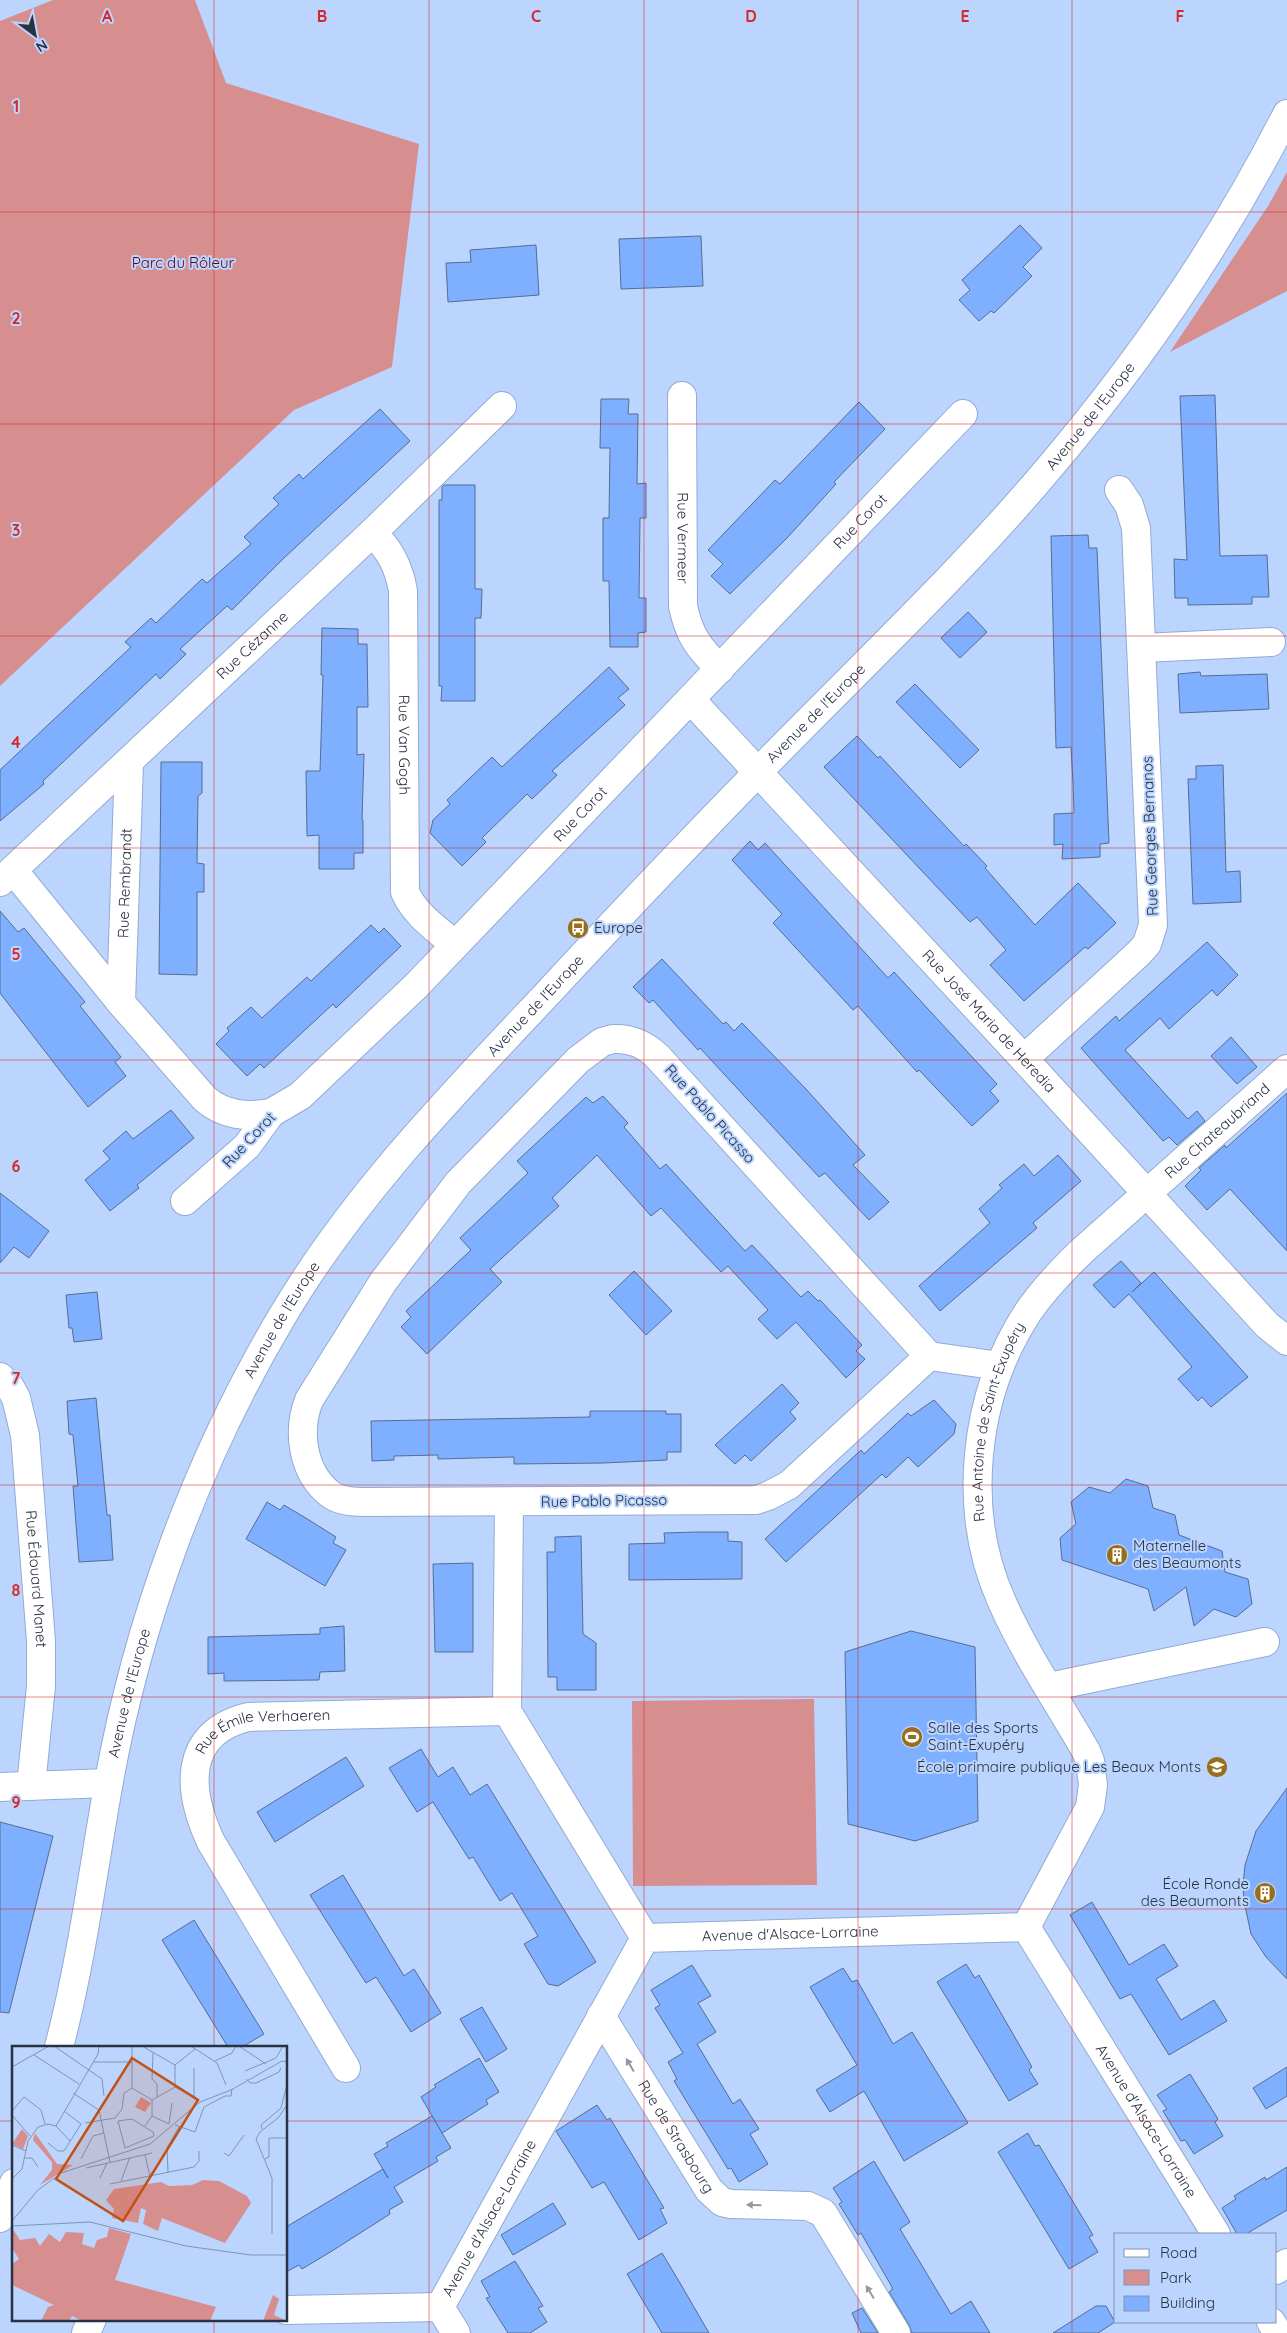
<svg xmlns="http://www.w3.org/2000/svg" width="1287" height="2333" font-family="Quicksand,sans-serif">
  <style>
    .green { fill: #d78e8e }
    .building { fill: #7eb0ff; stroke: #576d91 }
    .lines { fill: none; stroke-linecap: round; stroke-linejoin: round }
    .street-casing { stroke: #93abd2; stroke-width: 30 }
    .secondary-casing { stroke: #93abd2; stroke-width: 30 }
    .street { stroke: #fff; stroke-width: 28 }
    .secondary { stroke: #fff; stroke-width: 28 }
    .oneway { fill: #9498a0 }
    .grid { fill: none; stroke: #d62828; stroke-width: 1; stroke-opacity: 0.55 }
    .labels { text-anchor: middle; stroke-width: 4; stroke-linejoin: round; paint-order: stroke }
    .park-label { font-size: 15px; fill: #620015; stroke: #bcd5fe }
    .street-label { font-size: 15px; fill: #293242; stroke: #bcd5fe }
    .poi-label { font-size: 15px; fill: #293242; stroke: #bcd5fe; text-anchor: start }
    .inset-road { fill: none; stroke: #8194b3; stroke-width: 1 }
    .view { fill: #c25117; fill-opacity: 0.15; stroke: #c25117; stroke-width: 2.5 }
    .inset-edge { fill: none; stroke: #293242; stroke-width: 2.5 }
    .grid-label { font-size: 16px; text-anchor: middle; font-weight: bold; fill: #d62828; stroke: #bcd5fe; stroke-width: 4; stroke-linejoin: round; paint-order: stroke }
  </style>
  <rect width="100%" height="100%" fill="#bcd5fe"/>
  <!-- green -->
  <g class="green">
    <polygon points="53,0 195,0 226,83 419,144 392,367 294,410 0,686 0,21"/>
    <polygon points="1287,172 1287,291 1170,352 1268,206"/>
    <polygon points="814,1699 817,1885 633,1886 632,1701"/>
  </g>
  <!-- building -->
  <g class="building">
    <polygon points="1020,225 1042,248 1023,267 1032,276 994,313 991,311 979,321 959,300 970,290 962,280"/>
    <polygon points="701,236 703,286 621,289 619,239"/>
    <polygon points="536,245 539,295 448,302 446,263 471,262 470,250"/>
    <polygon points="1215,395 1220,556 1267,555 1269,597 1252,597 1252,604 1188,605 1188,598 1175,598 1174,559 1187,560 1180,396"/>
    <polygon points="601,399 629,399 628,414 638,414 637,484 646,483 646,518 640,518 639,598 646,598 646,632 638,633 638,647 610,647 609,581 603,581 603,518 609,518 610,448 600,448"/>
    <polygon points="859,402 885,429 834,482 836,484 787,538 730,594 711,576 723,564 708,550 775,480 780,484"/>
    <polygon points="380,409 410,441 284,558 232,610 227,606 180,649 186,654 160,679 156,674 43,781 44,784 0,821 0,770 131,647 125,642 151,618 156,623 202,579 207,583 251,544 244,537 279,504 273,498 299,474 303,479"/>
    <polygon points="444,485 475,485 475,589 482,589 481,618 475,618 475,701 441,701 442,686 439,686 439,500 442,500 442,487"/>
    <polygon points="1088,535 1089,548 1097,548 1109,843 1100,844 1100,857 1062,859 1063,844 1054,845 1054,814 1074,813 1073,783 1071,747 1056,748 1051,536"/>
    <polygon points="968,612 987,632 960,658 941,638"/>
    <polygon points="322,628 358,629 358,644 367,644 368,707 357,707 357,755 364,754 362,820 363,820 363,853 354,853 354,869 319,869 319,835 307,836 306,771 320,771 323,675 321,675"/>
    <polygon points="609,667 629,689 618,698 625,705 552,771 557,775 532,799 527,794 482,838 486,842 462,866 430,833 433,820 450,804 447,800 492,757 502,767"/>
    <polygon points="1200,672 1201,676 1267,674 1269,709 1180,713 1178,674"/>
    <polygon points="915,684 979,750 960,768 896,702"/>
    <polygon points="857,736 878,758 880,756 964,846 966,844 987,866 985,868 1035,925 1078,883 1116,923 1088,949 1085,947 1024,1001 990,965 1006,950 977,917 970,922 824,767"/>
    <polygon points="161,762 202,762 202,793 198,796 197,863 204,864 204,892 197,892 197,975 159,974"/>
    <polygon points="1223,765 1226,872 1240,871 1241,902 1193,904 1188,779 1196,779 1196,766"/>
    <polygon points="750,841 758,850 765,843 888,978 894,972 997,1084 990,1091 999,1101 972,1126 919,1070 917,1072 858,1006 853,1010 773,923 782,914 732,860"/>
    <polygon points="0,911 18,932 24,928 85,1002 80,1006 121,1057 115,1062 126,1076 88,1107 0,993"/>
    <polygon points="371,925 379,933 384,928 401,946 336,1008 333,1004 264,1068 260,1064 247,1076 216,1044 229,1031 227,1028 251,1007 262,1018 307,977 311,981"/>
    <polygon points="1207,942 1238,975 1217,996 1212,990 1169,1029 1160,1018 1125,1050 1188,1119 1197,1111 1205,1121 1177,1145 1169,1137 1163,1141 1081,1048 1116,1016 1119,1021"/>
    <polygon points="662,959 723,1024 726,1022 734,1031 742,1023 806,1089 865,1155 853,1165 889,1202 869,1220 825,1173 819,1177 700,1048 698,1050 653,1000 649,1003 633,987"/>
    <polygon points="1231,1037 1257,1067 1237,1084 1211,1056"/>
    <polygon points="1287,1093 1287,1251 1230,1189 1207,1210 1185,1186 1201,1170 1199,1168 1225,1145 1226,1148"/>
    <polygon points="603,1096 628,1123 624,1127 660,1169 666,1164 745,1251 752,1245 801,1297 808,1291 818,1301 820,1300 862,1345 856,1351 865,1359 846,1378 796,1322 777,1339 758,1319 768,1310 728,1266 721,1272 661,1208 651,1216 597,1155 552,1198 559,1206 490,1269 502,1282 427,1354 401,1327 411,1317 406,1311 471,1250 460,1238 528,1173 517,1161 586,1097 593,1103"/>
    <polygon points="171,1110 194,1138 137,1185 139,1188 110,1211 85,1180 110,1159 103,1151 126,1131 133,1139"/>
    <polygon points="1058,1155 1081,1181 1033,1223 1037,1228 940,1311 919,1286 990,1223 979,1209 1002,1188 999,1185 1024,1164 1034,1176"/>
    <polygon points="0,1193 49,1231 29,1258 14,1247 0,1263"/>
    <polygon points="1121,1261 1141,1283 1132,1292 1154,1272 1248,1377 1211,1407 1202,1397 1198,1401 1178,1379 1192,1367 1129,1294 1114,1308 1093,1285"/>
    <polygon points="634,1271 672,1311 646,1335 609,1295"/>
    <polygon points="97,1292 102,1339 74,1342 72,1328 69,1328 66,1295"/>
    <polygon points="782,1384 799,1403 790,1412 796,1419 751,1461 745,1455 735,1464 715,1445"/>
    <polygon points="96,1398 107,1515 110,1515 113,1560 79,1562 73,1486 78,1486 73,1435 69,1434 67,1401"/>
    <polygon points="934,1400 956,1424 954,1434 918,1467 908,1457 886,1478 882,1474 786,1562 765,1539 861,1450 864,1454 908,1413 911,1416"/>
    <polygon points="590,1411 666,1411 666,1414 681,1414 681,1452 667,1452 667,1460 604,1463 514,1464 514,1457 438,1459 438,1455 394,1456 394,1460 372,1461 371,1421 590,1417"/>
    <polygon points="1126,1479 1148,1486 1153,1508 1175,1515 1179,1535 1222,1551 1225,1572 1248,1579 1252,1604 1236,1617 1214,1609 1194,1626 1186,1587 1154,1611 1148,1589 1062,1560 1060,1538 1076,1524 1071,1502 1089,1487 1110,1493"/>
    <polygon points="267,1502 280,1510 284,1505 309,1520 336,1537 333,1543 346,1550 325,1586 246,1539"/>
    <polygon points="697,1532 728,1532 728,1541 742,1542 742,1579 629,1580 629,1544 665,1543 664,1533"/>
    <polygon points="581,1536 583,1634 596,1643 596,1690 557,1690 557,1677 548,1677 547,1552 555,1552 555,1537"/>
    <polygon points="473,1563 473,1652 435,1652 433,1564"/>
    <polygon points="344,1626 345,1671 320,1672 319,1680 224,1681 224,1673 208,1674 208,1637 320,1634 320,1628"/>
    <polygon points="911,1631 975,1647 978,1821 915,1841 848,1824 845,1652"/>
    <polygon points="421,1749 438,1777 453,1767 470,1795 487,1784 596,1962 558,1986 548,1984 524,1944 538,1936 512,1893 500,1901 473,1857 469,1859 433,1802 417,1812 389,1768"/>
    <polygon points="346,1757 364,1786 275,1842 257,1812"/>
    <polygon points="1287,1788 1287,1979 1266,1957 1251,1934 1244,1901 1243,1885 1245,1865 1256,1831"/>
    <polygon points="0,1822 53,1836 9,2013 0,2012"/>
    <polygon points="343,1875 404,1976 414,1969 441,2013 411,2032 376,1977 366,1983 310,1895"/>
    <polygon points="1092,1902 1129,1965 1164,1944 1178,1966 1156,1979 1181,2020 1214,2000 1227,2021 1169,2055 1131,1994 1120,1999 1070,1915"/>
    <polygon points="194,1920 264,2034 242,2047 228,2047 162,1940"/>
    <polygon points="966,1964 975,1978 979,1975 1032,2067 1029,2070 1038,2084 1009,2101 937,1982"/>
    <polygon points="692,1965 711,1996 698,2003 716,2032 697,2044 733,2104 740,2099 759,2129 750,2134 768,2164 739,2182 731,2168 728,2169 674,2081 677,2079 668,2062 683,2053 655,2008 660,2005 651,1990"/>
    <polygon points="843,1968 852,1982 857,1980 893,2044 912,2032 968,2123 904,2161 864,2091 830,2112 816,2090 857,2065 810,1987"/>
    <polygon points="482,2007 507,2049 486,2062 460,2019"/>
    <polygon points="479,2058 499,2092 486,2100 488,2104 442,2133 421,2097 436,2087 434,2085"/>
    <polygon points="1287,2067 1287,2096 1266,2109 1253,2088"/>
    <polygon points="1190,2074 1218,2119 1215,2122 1223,2136 1194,2154 1185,2140 1181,2141 1163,2111 1167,2109 1157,2095"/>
    <polygon points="597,2105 607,2120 610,2118 664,2208 660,2209 667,2223 639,2240 604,2182 592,2188 556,2131"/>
    <polygon points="432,2116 451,2148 436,2157 438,2161 394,2187 403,2202 389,2210 390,2214 332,2251 302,2269 299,2265 286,2272 286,2227 383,2169 388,2178 374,2154 388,2146 386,2143"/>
    <polygon points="1028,2133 1035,2146 1039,2145 1093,2235 1089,2237 1098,2252 1069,2269 998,2152"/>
    <polygon points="874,2161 910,2222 900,2229 951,2314 971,2301 990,2333 912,2333 909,2325 889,2292 892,2290 892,2287 861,2233 858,2235 839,2204 842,2202 833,2188"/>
    <polygon points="1287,2167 1287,2210 1246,2234 1237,2234 1222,2208 1236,2199 1234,2196 1265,2177 1266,2180"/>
    <polygon points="553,2203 566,2224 513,2255 501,2235"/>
    <polygon points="662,2253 680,2283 709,2333 662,2333 627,2274"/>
    <polygon points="515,2261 543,2306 538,2308 547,2322 530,2333 508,2333 486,2298 490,2297 481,2281"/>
    <polygon points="1096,2306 1106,2306 1115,2322 1098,2333 1053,2333"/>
    <polygon points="862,2308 878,2333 861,2333 852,2313"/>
  </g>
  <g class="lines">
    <!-- street casing -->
    <g class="street-casing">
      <g id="street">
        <path id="s1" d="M682,396l1,210c6,30 16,42 37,63"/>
        <path id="s2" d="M372,533c18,16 27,34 31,58l2,301c10,23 32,37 50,53"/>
        <polyline points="1142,648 1271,642"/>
        <path id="s3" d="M691,700l333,359 243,266 20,16"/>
        <path d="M13,870l108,133 84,96c20,17 42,18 66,14"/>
        <path id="s4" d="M0,882l372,-349 130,-127"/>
        <path id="s5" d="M121,1003l8,-241"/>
        <path d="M613,1039c18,-1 31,5 44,17l272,300 -140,129 -21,11 -12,4 -392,2c-12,0 -25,-1 -34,-8 -28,-22 -33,-63 -21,-94l74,-118 75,-99 120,-123 24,-18z"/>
        <polyline points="1024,1059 1139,953 1147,944 1153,925 1136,528 1129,505 1119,490"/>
        <path id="s6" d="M185,1201l62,-55 24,-33 29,-17 116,-110 547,-572"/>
        <polyline points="929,1356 1000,1366"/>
        <path id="s7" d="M0,1377l10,10 6,11 9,37 16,206v45l-10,100"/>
        <polyline points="509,1502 507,1711 645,1938"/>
        <polyline points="1049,1687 1265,1642"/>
        <polyline points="0,1787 108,1783"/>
        <path id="s8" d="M1026,1927l64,-120 3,-22 -3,-24 -4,-10c-28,-49 -61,-97 -84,-149 -41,-91 -29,-206 26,-290 16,-23 35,-43 55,-62l204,-181"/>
        <path id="s9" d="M601,2016l108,174 13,12 9,2 77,2 15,7 73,120"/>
        <path id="s10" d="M346,2068l-135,-226c-24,-51 -29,-109 37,-125l259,-6"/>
        <polyline points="1276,2270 1287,2263"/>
        <polyline points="286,2310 440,2307"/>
        <polyline points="1271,2322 1278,2333"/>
        <polyline points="86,2333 92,2319"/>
        <path id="s11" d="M456,2333l-16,-26 205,-369 381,-11 190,307"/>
      </g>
    </g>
    <!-- secondary casing -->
    <g class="secondary-casing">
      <g id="secondary">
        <path id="s12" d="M59,2047c23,-88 34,-177 50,-266 29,-160 88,-321 171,-461 72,-123 171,-224 268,-327 69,-75 140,-149 211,-222 95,-98 196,-192 285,-297 94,-110 177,-230 243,-360"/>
        <polyline points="0,2218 14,2183"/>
      </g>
    </g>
    <!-- street -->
    <use href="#street" class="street"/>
    <!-- secondary -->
    <use href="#secondary" class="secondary"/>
  </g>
  <!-- one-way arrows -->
  <defs><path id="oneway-solid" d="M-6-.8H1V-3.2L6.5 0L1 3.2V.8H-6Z" transform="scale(1.25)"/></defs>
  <g class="oneway">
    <use href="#oneway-solid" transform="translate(630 2065) rotate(-121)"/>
    <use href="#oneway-solid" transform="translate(754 2205) rotate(-179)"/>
    <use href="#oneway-solid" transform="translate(870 2292) rotate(-121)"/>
  </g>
  <!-- grid -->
  <path class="grid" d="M214,0v2047M429,0v2333M644,0v2333M858,0v2333M1072,0v2333M0,212h1287M0,424h1287M0,636h1287M0,848h1287M0,1060h1287M0,1273h1287M0,1485h1287M0,1697h1287M0,1909h1287M0,2121h14M286,2121h1001M214,2319v14"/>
  <!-- icons -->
  <defs>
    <g id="bus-disc" transform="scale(1.125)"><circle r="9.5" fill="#986e1b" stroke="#bcd5fe"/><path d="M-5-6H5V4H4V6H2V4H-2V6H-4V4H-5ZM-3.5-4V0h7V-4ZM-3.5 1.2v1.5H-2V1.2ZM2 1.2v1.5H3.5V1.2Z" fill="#fff"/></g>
    <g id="building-disc" transform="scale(1.125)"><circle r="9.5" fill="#986e1b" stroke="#bcd5fe"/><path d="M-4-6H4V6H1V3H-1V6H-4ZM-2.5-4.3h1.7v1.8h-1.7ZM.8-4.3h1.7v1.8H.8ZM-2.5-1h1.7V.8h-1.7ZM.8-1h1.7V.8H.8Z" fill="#fff"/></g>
    <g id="stadium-disc" transform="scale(1.125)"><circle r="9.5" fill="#986e1b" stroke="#bcd5fe"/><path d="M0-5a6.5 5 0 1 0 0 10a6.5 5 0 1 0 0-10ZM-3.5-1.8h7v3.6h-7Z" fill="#fff"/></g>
    <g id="school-disc" transform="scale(1.125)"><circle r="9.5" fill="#986e1b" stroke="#bcd5fe"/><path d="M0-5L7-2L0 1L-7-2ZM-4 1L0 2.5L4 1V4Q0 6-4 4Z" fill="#fff"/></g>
  </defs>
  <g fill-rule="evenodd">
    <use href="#bus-disc" x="578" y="928"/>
    <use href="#building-disc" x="1117" y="1555"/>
    <use href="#stadium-disc" x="912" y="1737"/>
    <use href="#school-disc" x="1217" y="1767"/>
    <use href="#building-disc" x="1265" y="1893"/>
  </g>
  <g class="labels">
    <!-- park labels -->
    <g class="park-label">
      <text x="183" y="268">Parc du Rôleur</text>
    </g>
    <!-- street labels -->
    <g class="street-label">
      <text dy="5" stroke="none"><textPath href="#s12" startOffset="1981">Avenue de l'Europe</textPath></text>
      <text dy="5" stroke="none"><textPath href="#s6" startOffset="960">Rue Corot</textPath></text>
      <text dy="5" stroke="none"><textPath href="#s1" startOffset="142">Rue Vermeer</textPath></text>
      <text dy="5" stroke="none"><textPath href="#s4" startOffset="346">Rue Cézanne</textPath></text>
      <text dy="5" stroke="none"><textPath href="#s12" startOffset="1576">Avenue de l'Europe</textPath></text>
      <text dy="5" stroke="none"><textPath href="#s2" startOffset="221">Rue Van Gogh</textPath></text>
      <text dy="5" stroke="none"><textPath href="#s6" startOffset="555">Rue Corot</textPath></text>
      <text transform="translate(1150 836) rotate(-92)" y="5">Rue Georges Bernanos</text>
      <text dy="5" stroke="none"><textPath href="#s5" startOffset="120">Rue Rembrandt</textPath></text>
      <text dy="5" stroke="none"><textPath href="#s12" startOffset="1171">Avenue de l'Europe</textPath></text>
      <text dy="5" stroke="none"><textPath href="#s3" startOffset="438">Rue José Maria de Heredia</textPath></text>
      <text transform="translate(710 1114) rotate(48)" y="5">Rue Pablo Picasso</text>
      <text dy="5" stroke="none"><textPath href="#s8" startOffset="930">Rue Chateaubriand</textPath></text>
      <text transform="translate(249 1140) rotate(-47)" y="5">Rue Corot</text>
      <text dy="5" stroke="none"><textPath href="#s12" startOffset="766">Avenue de l'Europe</textPath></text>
      <text dy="5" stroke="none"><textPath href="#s8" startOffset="551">Rue Antoine de Saint-Exupéry</textPath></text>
      <text transform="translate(604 1501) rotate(-1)" y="5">Rue Pablo Picasso</text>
      <text dy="5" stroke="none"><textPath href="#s7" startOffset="209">Rue Édouard Manet</textPath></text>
      <text dy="5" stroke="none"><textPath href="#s12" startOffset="361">Avenue de l'Europe</textPath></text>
      <text dy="5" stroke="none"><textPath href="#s10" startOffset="428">Rue Émile Verhaeren</textPath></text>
      <text dy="5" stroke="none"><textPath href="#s11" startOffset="598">Avenue d'Alsace-Lorraine</textPath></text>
      <text dy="5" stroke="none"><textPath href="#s11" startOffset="1062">Avenue d'Alsace-Lorraine</textPath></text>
      <text dy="5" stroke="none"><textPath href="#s9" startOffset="142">Rue de Strasbourg</textPath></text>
      <text dy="5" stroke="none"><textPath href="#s11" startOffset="132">Avenue d'Alsace-Lorraine</textPath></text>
    </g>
    <!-- poi labels -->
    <g class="poi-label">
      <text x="594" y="933">Europe</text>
      <text x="1133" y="1551">Maternelle<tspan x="1133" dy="17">des Beaumonts</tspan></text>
      <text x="928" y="1733">Salle des Sports<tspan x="928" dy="17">Saint-Exupéry</tspan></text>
      <text x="1201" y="1772" text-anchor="end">École primaire publique Les Beaux Monts</text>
      <text x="1249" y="1889" text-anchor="end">École Ronde<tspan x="1249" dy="17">des Beaumonts</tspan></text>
    </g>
  </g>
  <!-- overview -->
  <g transform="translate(12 2046)">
    <rect width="275" height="275" fill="#bcd5fe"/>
    <path d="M129,51l10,6 -6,9 -10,-5zM10,83l6,7 -5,13 -11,-5zM23,87l22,31 16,1 -33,20 12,-15v-8l-19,-22zM191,134l16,1 28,15 4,7 -26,40 -63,-25 -4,13 -15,-7 3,-14 -5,-2 -3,15 -26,-5 2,-9 -8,-9 8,-11 47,-7 8,4 23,-1zM0,182l8,12 15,-2 5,8 9,-12 11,8 6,-10 18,1 -2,11 12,4 3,-8 10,-3 2,-9 22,6 -16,46 101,27 -6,14h-128l-10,-5 -3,5h-28l7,-14 6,-2 -42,-20v-21l7,-5 -7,-11zM261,249l6,4 -5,16 13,6h-24z" fill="#d78e8e"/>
    <path class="inset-road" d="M42,0l48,33 2,17M120,0v42l20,12 23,-13v-22M130,0l33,19M179,0l26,17 9,22M227,0l27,18M141,7l-1,26 5,5v13M22,9l45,29M203,15l17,-8 4,-7M81,16h39M163,19l20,-16M0,21l37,-21M233,25l31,-13 7,-12M234,33l4,4h6l23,-11 2,-4M163,41l19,10v-29M61,47l26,17 11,52M0,65l12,-14 17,13 4,14M0,69l18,21M140,70l17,8 3,-21M120,73l21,13 1,4 -29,12 -7,-27zM73,77l30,-5 7,-9 2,-16 8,-5M163,79l20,7 9,-25 21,-11h6l1,-7M44,80l42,-72 1,-8M133,80l7,-10v-16M250,83l-1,-4 20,-17 6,-23M244,93l16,39v56M244,93l4,-7 18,-14 9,-13M36,97l10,8h6l17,-27 -17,-13M0,99l14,6M212,107l5,3 15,-21M133,109l5,21M13,112h7l6,9M69,113l12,-23 11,-3M253,113l4,-2v-19h18M74,122l66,-15M156,126l-1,-24 12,-21M88,132l7,-15M0,133l10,-10 6,-28 10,-14 10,-3 8,2 14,15M109,135l9,-24M98,138l84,-17 5,-6v-10M0,175l26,-31 23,-17 89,-29 50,-42 31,-12 51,-29 5,1M0,180l78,-4 96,24 65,9h36"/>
    <path class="view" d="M120,12l66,42 -75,121 -67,-42z"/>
    <rect width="275" height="275" class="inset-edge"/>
  </g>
  <g class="grid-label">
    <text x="107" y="22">A</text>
    <text x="322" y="22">B</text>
    <text x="536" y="22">C</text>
    <text x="751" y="22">D</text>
    <text x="965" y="22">E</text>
    <text x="1180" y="22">F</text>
    <text x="16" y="112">1</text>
    <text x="16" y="324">2</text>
    <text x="16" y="536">3</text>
    <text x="16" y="748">4</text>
    <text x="16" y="960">5</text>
    <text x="16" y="1172">6</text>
    <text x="16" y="1384">7</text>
    <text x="16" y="1596">8</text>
    <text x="16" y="1808">9</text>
  </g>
  <!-- legend -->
  <rect x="1114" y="2233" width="162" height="90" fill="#bcd5fe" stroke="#8194b3"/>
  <rect x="1124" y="2249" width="25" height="8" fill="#ffffff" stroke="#8194b3"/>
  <text x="1160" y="2258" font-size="15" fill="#293242">Road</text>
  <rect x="1124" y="2270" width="25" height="15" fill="#d78e8e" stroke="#8194b3"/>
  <text x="1160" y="2283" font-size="15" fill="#293242">Park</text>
  <rect x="1124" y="2296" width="25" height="15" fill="#7eb0ff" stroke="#8194b3"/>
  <text x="1160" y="2308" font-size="15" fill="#293242">Building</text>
  <!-- north arrow -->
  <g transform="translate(35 35) rotate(148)" stroke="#bcd5fe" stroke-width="4" paint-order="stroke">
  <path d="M0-4L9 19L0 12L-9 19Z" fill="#293242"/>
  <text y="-8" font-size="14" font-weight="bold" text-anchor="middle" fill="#293242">N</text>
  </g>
</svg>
